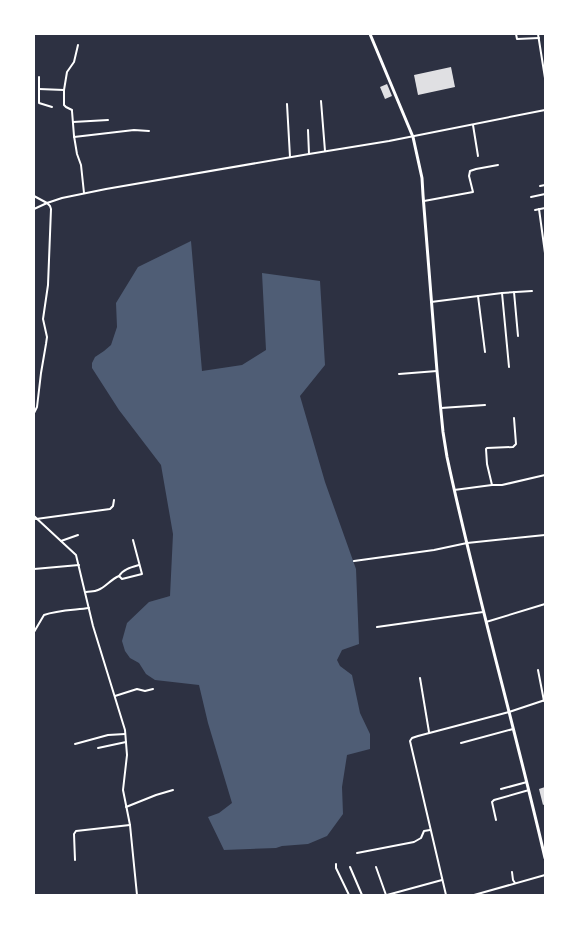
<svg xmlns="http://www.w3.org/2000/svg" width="579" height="929" font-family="Commissioner,sans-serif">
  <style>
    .water { fill: #4f5d75 }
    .building { fill: #e0e0e3 }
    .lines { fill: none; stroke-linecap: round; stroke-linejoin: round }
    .minor { stroke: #fff; stroke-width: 2 }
    .tertiary { stroke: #fff; stroke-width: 2 }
    .trunk { stroke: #fff; stroke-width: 3 }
  </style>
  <rect width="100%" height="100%" fill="#2d3142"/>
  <!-- water -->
  <polygon class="water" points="191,241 202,371 242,365 266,350 262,273 320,281 325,365 300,396 325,482 356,569 359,644 342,650 337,660 340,666 352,675 360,713 370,734 370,749 347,755 342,787 343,814 327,836 308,844 282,846 276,848 224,850 208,817 219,813 232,803 208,723 199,685 155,680 146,674 139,663 130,658 125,651 122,641 127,623 149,602 170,596 173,534 161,465 119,410 92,368 92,363 95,357 104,351 111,345 117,327 116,303 138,267"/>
  <!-- building -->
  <g class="building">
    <polygon points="451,67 455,87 418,95 414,75"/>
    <polygon points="387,84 392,96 385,99 380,87"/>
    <polygon points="545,787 545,804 543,805 539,789"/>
  </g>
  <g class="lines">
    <!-- minor -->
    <g class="minor">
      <polyline points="516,34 517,39 539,38"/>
      <polyline points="538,34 545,78"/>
      <polyline points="78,45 74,62 67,72 64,90 64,105 66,107 72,110 72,111 74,136 77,154 81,165 84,193"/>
      <polyline points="39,77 39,103 52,107"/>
      <polyline points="39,89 64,90"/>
      <polyline points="321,101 325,151"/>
      <polyline points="287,104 290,157"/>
      <polyline points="73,122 108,120"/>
      <polyline points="473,125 478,156"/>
      <polyline points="308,130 309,154"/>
      <polyline points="74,137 134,130 149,131"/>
      <polyline points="540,186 545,185"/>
      <polyline points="531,197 545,194"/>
      <polyline points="424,201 473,192 469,176 470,171 476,169 498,165"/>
      <polyline points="34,209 47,203 50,206 51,209 48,285 43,319 47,337 46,344 41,373 37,407 34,413"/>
      <polyline points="539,209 545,253"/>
      <polyline points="535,210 545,208"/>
      <polyline points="514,292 518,336"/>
      <polyline points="502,293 509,367"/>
      <polyline points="478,296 485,352"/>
      <polyline points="431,302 502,293 532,291"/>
      <polyline points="399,374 437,371"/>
      <polyline points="441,408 485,405"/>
      <polyline points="492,485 487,464 486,449 487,448 513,447 516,444 514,418"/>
      <polyline points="454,490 492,485 502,485 545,475"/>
      <polyline points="34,516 76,555 93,626 125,730 127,755 123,790 130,825 137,895"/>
      <polyline points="36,519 110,509 113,506 114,500"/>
      <polyline points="61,541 78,535"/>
      <polyline points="354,561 434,550 467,543 545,535"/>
      <polyline points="34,567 34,569 79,565"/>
      <path d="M119,576c4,-7 13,-9 20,-11"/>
      <path d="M86,592c4,-1 8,0 12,-2 8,-3 13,-11 21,-14l3,3 20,-5 -9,-34"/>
      <polyline points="486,622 545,604"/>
      <polyline points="377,627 483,612"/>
      <path d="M34,632l10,-17c13,-5 30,-5 45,-7"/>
      <polyline points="538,670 544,701"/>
      <polyline points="420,678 429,732"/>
      <polyline points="115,696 137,689 145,691 153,689"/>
      <polyline points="461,743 513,729"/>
      <polyline points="75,744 108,735 125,734"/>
      <polyline points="98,748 126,742"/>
      <polyline points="501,789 527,782"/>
      <polyline points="126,807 156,795 173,790"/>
      <polyline points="496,820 492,802 494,800 529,790"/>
      <polyline points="357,853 414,842 421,838 424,831 430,830"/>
      <polyline points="75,860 74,834 76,831 130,825"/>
      <polyline points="336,864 336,868 349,895"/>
      <polyline points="350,867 362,895"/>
      <polyline points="376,867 386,895"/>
      <polyline points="512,872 513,880 515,883"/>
      <polyline points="387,895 442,880"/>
      <polyline points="446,895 410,741 412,738 418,736 509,712"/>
      <polyline points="474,895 545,875"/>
    </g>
    <!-- tertiary -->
    <g class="tertiary">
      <polyline points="34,196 47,203 62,198 106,189 309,154 389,141 545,110"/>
      <polyline points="509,712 545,700"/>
    </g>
    <!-- trunk -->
    <path class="trunk" d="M370,34l43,103 9,41 1,17 14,176 6,61 4,25c29,135 67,267 98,401"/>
  </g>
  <!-- border -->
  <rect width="579" height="929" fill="none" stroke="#ffffff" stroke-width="70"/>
</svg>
